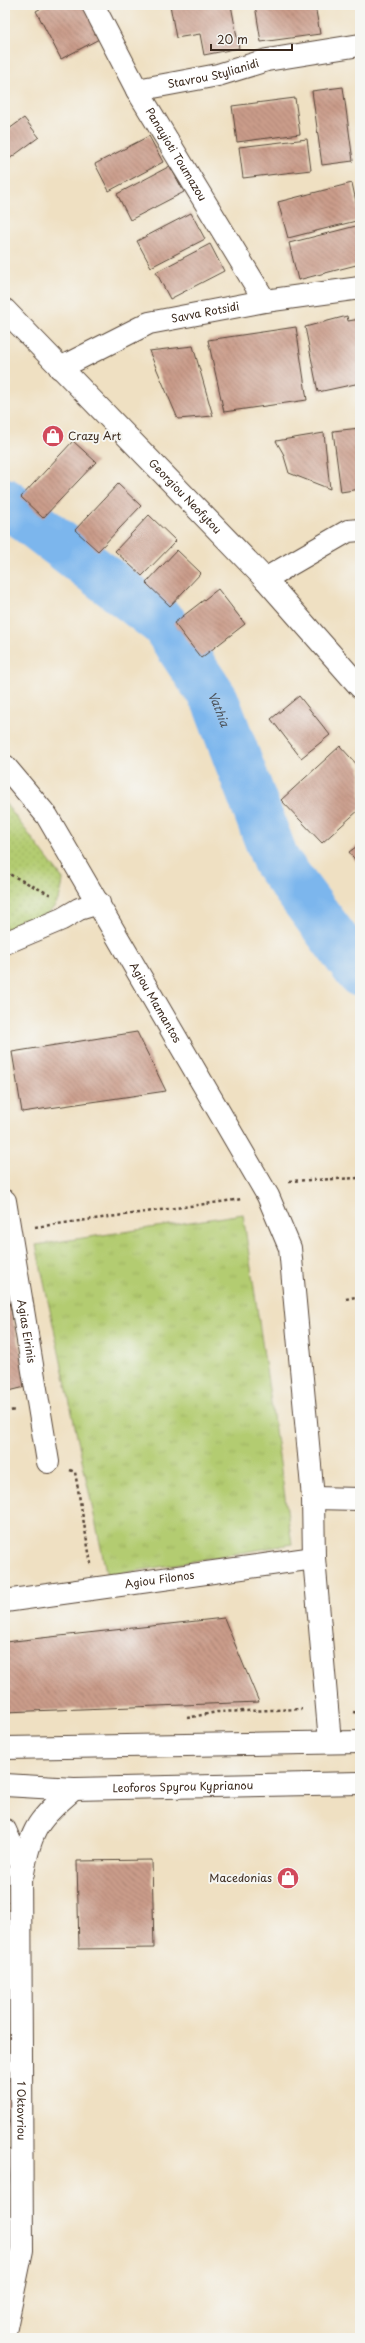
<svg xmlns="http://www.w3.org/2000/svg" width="365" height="2343" font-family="'Playpen Sans',sans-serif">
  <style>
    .grass { fill: url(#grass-tufts); stroke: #777b48 }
    .park { fill: url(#park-dots); stroke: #777b48 }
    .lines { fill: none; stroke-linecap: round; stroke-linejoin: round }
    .river { stroke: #7cb6ed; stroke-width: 48 }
    .building { fill: url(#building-back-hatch) }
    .minor-casing { stroke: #564537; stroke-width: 24 }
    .major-casing { stroke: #564537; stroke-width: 24 }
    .path { stroke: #564537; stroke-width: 2.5; stroke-dasharray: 3 3; stroke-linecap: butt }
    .minor { stroke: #fff; stroke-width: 22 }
    .major { stroke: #fff; stroke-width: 22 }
    .labels { text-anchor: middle; stroke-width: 4; stroke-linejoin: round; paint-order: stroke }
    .street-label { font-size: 11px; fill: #3b2a1e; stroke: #f6f6f2 }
    .poi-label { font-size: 11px; fill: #3b2a1e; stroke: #f6f6f2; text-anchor: start }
    .water-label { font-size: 12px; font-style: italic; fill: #4e545c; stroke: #f6f6f2 }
  </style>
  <defs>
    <pattern id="grass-tufts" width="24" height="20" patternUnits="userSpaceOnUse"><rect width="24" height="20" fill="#b3cc71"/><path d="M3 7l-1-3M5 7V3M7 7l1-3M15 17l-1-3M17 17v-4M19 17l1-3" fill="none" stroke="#9baf61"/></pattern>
    <pattern id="park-dots" width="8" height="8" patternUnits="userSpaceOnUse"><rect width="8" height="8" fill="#b3cc71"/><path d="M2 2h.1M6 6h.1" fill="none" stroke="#9baf61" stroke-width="1.8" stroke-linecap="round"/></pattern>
    <pattern id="building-back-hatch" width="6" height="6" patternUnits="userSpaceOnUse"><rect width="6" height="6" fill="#ca9c8a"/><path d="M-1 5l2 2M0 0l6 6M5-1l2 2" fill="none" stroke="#a57f70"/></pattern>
  </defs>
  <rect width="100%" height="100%" fill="#f6f6f2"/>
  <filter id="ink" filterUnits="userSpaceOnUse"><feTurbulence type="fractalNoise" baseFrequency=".025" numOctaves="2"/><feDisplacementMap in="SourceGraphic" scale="8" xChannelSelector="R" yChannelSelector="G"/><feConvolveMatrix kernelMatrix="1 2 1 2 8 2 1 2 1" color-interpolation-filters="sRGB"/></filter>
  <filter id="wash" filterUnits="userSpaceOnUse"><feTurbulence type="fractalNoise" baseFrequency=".012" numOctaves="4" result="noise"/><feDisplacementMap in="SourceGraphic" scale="16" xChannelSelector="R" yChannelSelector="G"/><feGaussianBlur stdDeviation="0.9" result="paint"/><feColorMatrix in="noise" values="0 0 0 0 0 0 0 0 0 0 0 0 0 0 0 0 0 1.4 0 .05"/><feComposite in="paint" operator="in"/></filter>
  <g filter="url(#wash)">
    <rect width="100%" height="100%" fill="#efe0c2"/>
    <!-- grass -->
    <polygon class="grass" points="243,1214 292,1544 107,1576 36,1245"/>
    <!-- park -->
    <path class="park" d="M5,803l58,76c-3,39 -27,41 -58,55z"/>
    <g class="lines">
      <!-- river -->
      <path class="river" id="s1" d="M5,502l159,122 51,76 61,161 84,112"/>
    </g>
    <g id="blocks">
      <!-- building -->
      <g class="building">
        <polygon points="47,5 84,5 101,38 61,59 36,11"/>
        <polygon points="170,5 231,5 239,48 204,55 200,34 176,38"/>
        <polygon points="255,5 315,5 320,34 261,42"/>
        <polygon points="343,87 353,161 322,165 312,91"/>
        <polygon points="295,98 300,134 237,142 232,106"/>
        <polygon points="24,118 39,137 5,162 5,132"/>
        <polygon points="149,136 163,162 109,191 95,164"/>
        <polygon points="307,139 311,170 243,178 239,147"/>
        <polygon points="170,166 184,192 130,220 117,194"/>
        <polygon points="352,183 360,220 288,238 278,202"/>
        <polygon points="191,213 205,239 151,267 137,241"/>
        <polygon points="360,225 360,264 298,280 289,243"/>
        <polygon points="210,244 224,271 170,299 156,272"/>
        <polygon points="347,316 348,321 360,319 360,383 318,392 305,327"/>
        <polygon points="296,327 307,400 224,412 208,340"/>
        <polygon points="193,346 213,416 178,419 149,351"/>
        <polygon points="360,428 360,489 341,492 333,431"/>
        <polygon points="324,433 330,489 289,473 283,453 276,441"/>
        <polygon points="73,441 96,462 43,518 21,497"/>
        <polygon points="118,484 141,506 98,551 75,530"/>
        <polygon points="149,515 176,541 142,576 115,551"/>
        <polygon points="177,550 201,573 170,606 146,583"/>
        <polygon points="218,589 245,624 201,658 174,623"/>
        <polygon points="299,696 330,735 301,758 271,719"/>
        <polygon points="340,746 360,768 360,809 322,843 281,800"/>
        <polygon points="360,844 360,866 349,852"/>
        <polygon points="137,1032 166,1091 22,1112 12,1052"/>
        <polygon points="6,1289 29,1386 5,1392 5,1290"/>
        <polygon points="224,1618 259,1702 5,1712 5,1642"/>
        <polygon points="152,1860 154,1948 79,1949 77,1861"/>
        <rect x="5" y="2080" width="11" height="42"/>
        <polygon points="5,2149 12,2150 6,2213 5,2213"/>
      </g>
    </g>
  </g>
  <g filter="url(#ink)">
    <use href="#blocks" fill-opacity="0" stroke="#564537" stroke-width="1"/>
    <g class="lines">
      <!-- minor casing -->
      <g class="minor-casing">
        <g id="minor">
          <path id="s2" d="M93,5l44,85 128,211"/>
          <path id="s3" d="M137,90l81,-15 49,-15 93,-15"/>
          <path id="s4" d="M5,310l260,269 95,108"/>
          <path id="s5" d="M60,368l89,-45 116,-22 95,-13"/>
          <polyline points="265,579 348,531 360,530"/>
          <path id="s6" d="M5,766l42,50 221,380 22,52 23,250 1,60 16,184"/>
          <polyline points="5,943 62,919 79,909 99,903"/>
          <path id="s7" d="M5,1201l43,261"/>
          <polyline points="313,1498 360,1499"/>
          <path id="s8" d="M5,1601l309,-43"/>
          <path id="s9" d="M5,1830l15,34 2,386 -17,82"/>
          <path d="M23,1873c8,-46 16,-54 51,-84"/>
        </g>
      </g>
      <!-- major casing -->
      <g class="major-casing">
        <g id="major">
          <polyline points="5,1748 360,1742"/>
          <path id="s10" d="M5,1785l69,4 286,-6"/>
        </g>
      </g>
      <!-- path -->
      <g class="path">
        <polyline points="5,872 53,896"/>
        <polyline points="289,1181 360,1178"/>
        <polyline points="35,1227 242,1199"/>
        <polyline points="346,1299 360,1296"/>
        <polyline points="5,1412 15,1410"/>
        <polyline points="70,1470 75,1472 91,1564"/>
        <polyline points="353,1712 360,1713"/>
        <polyline points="187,1718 217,1712 302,1709"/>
      </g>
      <!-- minor -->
      <use href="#minor" class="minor"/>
      <!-- major -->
      <use href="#major" class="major"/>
    </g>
  </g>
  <!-- icons -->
  <defs>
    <g id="shop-disc" transform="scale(1.15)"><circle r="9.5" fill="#d1495b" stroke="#f6f6f2"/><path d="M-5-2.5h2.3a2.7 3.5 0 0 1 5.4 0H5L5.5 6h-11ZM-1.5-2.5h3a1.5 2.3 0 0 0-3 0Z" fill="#fff"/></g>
  </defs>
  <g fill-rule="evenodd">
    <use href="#shop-disc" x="53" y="436"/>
    <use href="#shop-disc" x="288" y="1878"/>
  </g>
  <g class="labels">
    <!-- street labels -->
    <g class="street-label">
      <text dy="4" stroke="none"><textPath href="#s3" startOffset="78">Stavrou Stylianidi</textPath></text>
      <text dy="4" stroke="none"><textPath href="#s2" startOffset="171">Panayioti Toumazou</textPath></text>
      <text dy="4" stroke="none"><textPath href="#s5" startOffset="157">Savva Rotsidi</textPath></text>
      <text dy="4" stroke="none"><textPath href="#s4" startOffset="259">Georgiou Neofytou</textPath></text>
      <text dy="4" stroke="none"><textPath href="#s6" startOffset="281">Agiou Mamantos</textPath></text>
      <text dy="4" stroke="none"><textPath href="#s7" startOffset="132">Agias Eirinis</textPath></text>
      <text dy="4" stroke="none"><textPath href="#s8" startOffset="156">Agiou Filonos</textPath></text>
      <text dy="4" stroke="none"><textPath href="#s10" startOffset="178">Leoforos Spyrou Kyprianou</textPath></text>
      <text dy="4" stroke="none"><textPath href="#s9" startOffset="284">1 Oktovriou</textPath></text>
    </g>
    <!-- poi labels -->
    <g class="poi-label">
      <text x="68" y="440">Crazy Art</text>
      <text x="272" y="1882" text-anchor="end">Macedonias</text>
    </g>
    <!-- water labels -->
    <g class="water-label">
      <text dy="4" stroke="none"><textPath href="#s1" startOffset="302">Vathia</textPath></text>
    </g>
  </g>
  <!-- margin -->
  <rect width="365" height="2343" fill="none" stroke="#f6f6f2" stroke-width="20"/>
  <!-- scale -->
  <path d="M211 44v6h81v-6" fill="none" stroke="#3b2a1e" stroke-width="2"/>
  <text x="217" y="44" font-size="12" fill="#3b2a1e" stroke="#f6f6f2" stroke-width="3" paint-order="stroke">20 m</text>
</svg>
